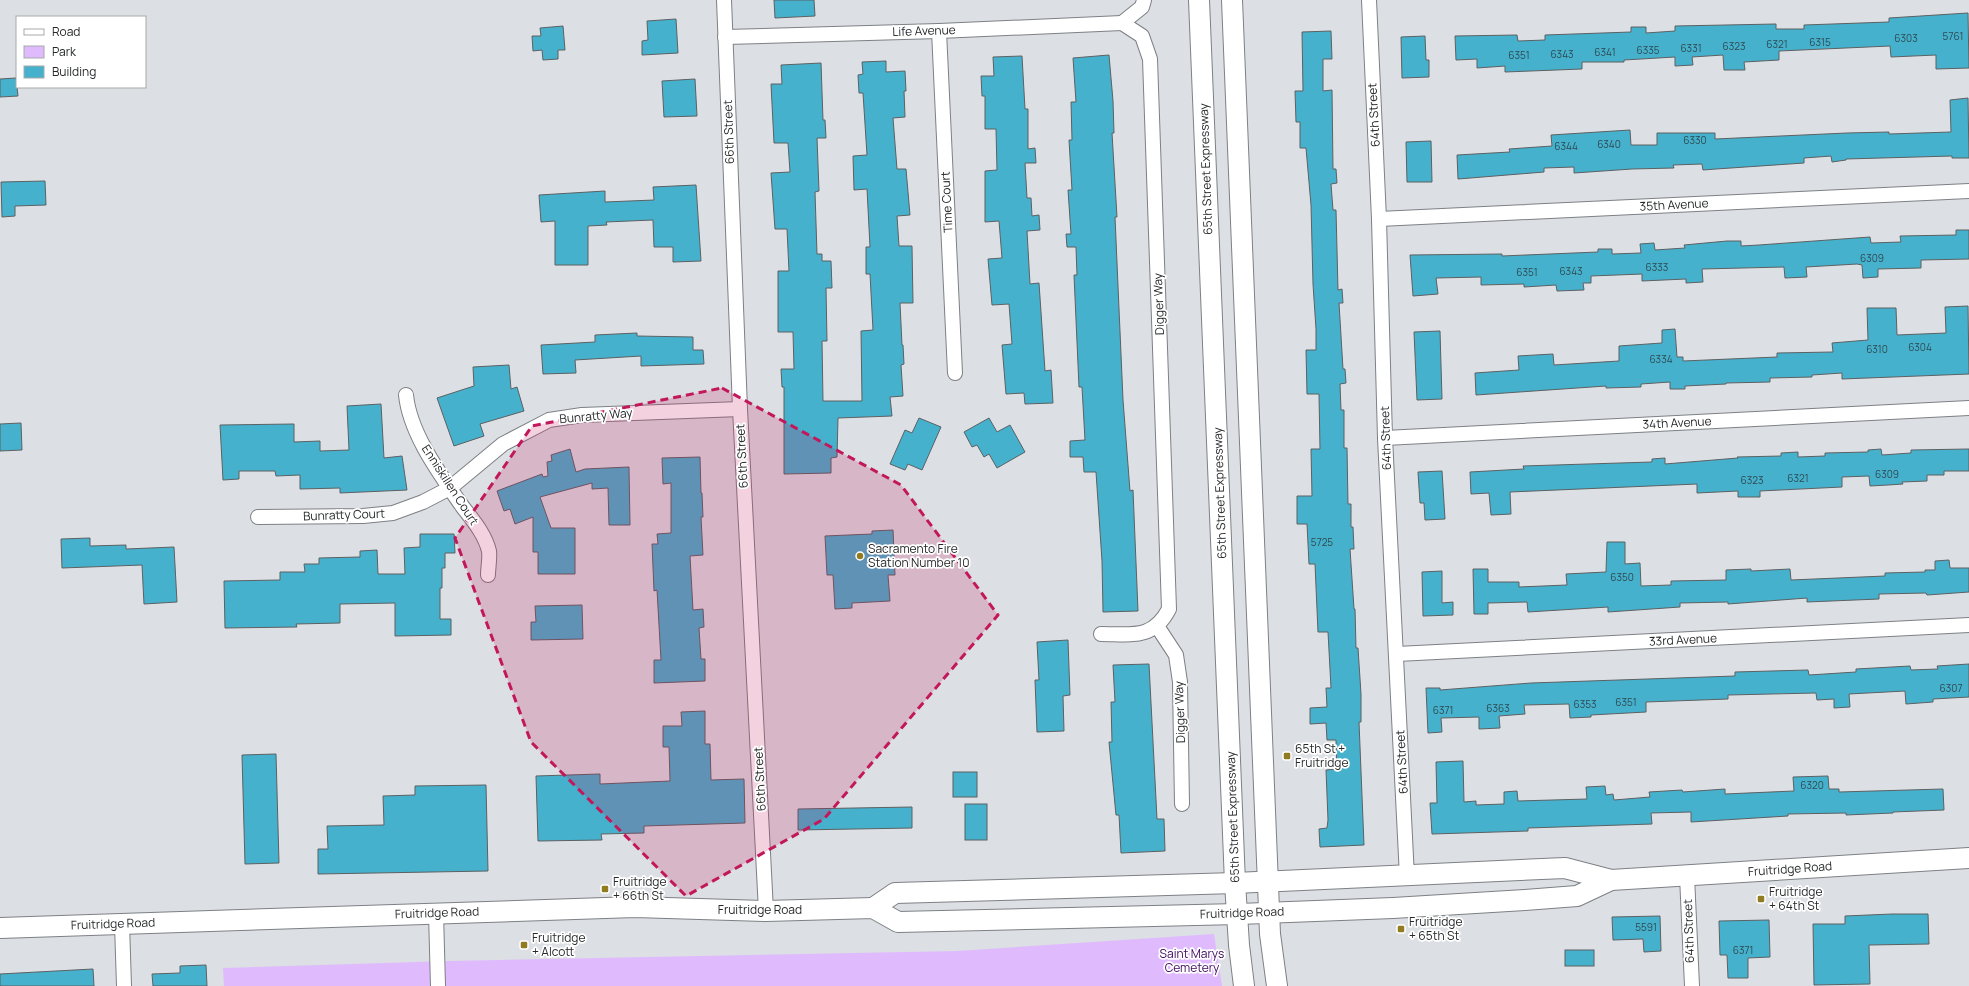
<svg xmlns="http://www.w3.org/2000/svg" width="1969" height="986" font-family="Manrope,sans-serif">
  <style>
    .green { fill: #dfbbfe }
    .building { fill: #46b1cc; stroke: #5c6163 }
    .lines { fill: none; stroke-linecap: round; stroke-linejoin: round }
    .street-casing { stroke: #7d8084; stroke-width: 16 }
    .secondary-casing { stroke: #7d8084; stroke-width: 22 }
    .street { stroke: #fff; stroke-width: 14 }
    .secondary { stroke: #fff; stroke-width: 20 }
    .marked { fill: #c2185b; fill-opacity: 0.2; stroke: #c2185b; stroke-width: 3; stroke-dasharray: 8 5; stroke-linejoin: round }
    .poi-dot { fill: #927c22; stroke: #fff; stroke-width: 1.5 }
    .labels { text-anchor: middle; stroke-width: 3.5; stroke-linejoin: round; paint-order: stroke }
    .number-label { font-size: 10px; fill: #2e4a52 }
    .street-label { font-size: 12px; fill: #262829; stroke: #fff }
    .poi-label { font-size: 12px; fill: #262829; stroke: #fff; text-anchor: start }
    .park-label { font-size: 12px; fill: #3f0b5d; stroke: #fff }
  </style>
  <rect width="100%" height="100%" fill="#dcdfe3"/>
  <!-- green -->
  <polygon class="green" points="1214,934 1222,986 224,986 223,968 449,961 957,951"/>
  <!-- building -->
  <g class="building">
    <polygon points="774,0 814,0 815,16 775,18"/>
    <polygon points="1968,13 1969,68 1936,69 1936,55 1891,57 1890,46 1779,51 1779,60 1744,62 1745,70 1724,70 1723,55 1692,57 1693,65 1675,66 1675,57 1624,60 1624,62 1582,62 1582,69 1505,72 1505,66 1477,68 1477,59 1456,60 1455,36 1517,35 1518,41 1545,40 1545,35 1631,32 1631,27 1646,27 1646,33 1675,31 1675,26 1776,24 1776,29 1804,29 1804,25 1889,22 1889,18"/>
    <polygon points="676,19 678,53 642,55 642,41 648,40 647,21"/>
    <polygon points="563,26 565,50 558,50 558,59 543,60 542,50 533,51 532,36 541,36 540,28"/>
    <polygon points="1331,31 1332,59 1323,59 1323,91 1332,90 1333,169 1336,169 1337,183 1331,184 1333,210 1336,210 1338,290 1342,289 1343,303 1339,303 1343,369 1345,369 1346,383 1340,384 1341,410 1344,410 1344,448 1347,448 1348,504 1351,504 1351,527 1353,527 1354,549 1350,549 1354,609 1355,609 1356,648 1358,648 1361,694 1361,722 1359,722 1364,845 1320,847 1319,829 1327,828 1328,820 1326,770 1337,769 1336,740 1327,740 1326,723 1310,724 1310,708 1327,707 1326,688 1331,688 1328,632 1318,632 1315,564 1309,564 1307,524 1297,524 1297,496 1312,496 1311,449 1320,449 1319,394 1307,394 1306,350 1316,350 1316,329 1313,284 1311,205 1306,148 1300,148 1300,122 1296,122 1295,91 1303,91 1302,32"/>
    <polygon points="1425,36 1426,60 1429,60 1429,77 1402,78 1401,37"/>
    <polygon points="1109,55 1113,101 1114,133 1112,133 1117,217 1115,217 1123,400 1130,491 1133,490 1138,611 1103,612 1102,561 1096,472 1084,472 1083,457 1070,457 1070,441 1085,440 1082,387 1079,387 1074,275 1077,275 1076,247 1067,247 1066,234 1071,234 1068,190 1072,190 1069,140 1072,140 1071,102 1076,102 1073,58"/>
    <polygon points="1022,56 1025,109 1028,109 1028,149 1035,148 1036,163 1025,163 1027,198 1031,198 1032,216 1039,215 1040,230 1027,231 1030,284 1039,283 1045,371 1051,370 1053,403 1025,404 1024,393 1006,394 1002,345 1012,344 1009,304 992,305 988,259 1002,258 999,221 985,222 985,171 997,170 996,129 985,129 985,96 982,96 981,76 994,76 993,57"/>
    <polygon points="886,61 886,72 905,71 906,91 904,91 905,117 893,118 897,169 906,169 910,215 897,216 899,246 912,246 913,303 900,303 902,345 903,345 904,364 901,365 903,396 890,397 892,416 838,418 837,457 831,458 831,473 784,474 784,387 782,387 781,369 794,369 793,332 778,332 778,271 789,271 787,229 775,229 771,173 790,172 788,143 774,143 771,84 782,84 781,65 821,63 823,120 825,120 826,138 817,138 819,191 815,192 817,254 822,254 822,261 831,261 832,288 826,288 827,341 822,341 823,401 862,401 861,331 873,330 870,274 866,274 866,247 870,247 867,189 854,190 853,156 867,155 863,93 859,93 858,75 863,74 862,62"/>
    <polygon points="16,78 18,96 0,97 0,79"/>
    <polygon points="695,79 697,116 664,117 662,81"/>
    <polygon points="1968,98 1969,158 1952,158 1952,156 1846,159 1846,160 1832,162 1831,156 1804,158 1804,163 1716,169 1703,170 1702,164 1673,165 1674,168 1632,169 1574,173 1574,167 1544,168 1544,172 1458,179 1457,155 1510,152 1509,149 1552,146 1551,135 1630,130 1631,145 1657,145 1657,133 1715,133 1715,139 1847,133 1889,132 1889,134 1951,132 1950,100"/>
    <polygon points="1431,141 1432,182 1407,182 1406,142"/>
    <polygon points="45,181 46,205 15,206 15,216 2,217 1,182"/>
    <polygon points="696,185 701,261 673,262 673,247 654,247 653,220 606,222 607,225 588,226 588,265 555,265 555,221 541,222 539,195 605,191 605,202 654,200 653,187"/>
    <polygon points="1956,230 1969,230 1969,259 1921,260 1921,268 1878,269 1878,277 1863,278 1862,265 1857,264 1806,267 1807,277 1785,278 1784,267 1702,269 1703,282 1686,283 1686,279 1642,281 1642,274 1591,276 1591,283 1583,283 1584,290 1557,291 1556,285 1524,287 1524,284 1481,285 1481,277 1436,278 1438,294 1413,296 1410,255 1502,254 1502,256 1598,252 1598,249 1612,249 1612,254 1641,253 1640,244 1654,243 1655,250 1685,248 1684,245 1727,241 1741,241 1741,246 1759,245 1870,237 1871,243 1901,242 1900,236 1956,235"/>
    <polygon points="1968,306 1969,374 1842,379 1842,373 1812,375 1812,377 1770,378 1770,382 1726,383 1726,384 1685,386 1685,389 1670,389 1670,382 1641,384 1641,387 1606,388 1606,386 1476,395 1475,373 1519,370 1518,356 1553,354 1554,365 1619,361 1619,346 1662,343 1662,330 1675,329 1677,357 1683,357 1683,361 1777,357 1777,353 1833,352 1832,343 1868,340 1867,308 1896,308 1897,335 1946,333 1945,307"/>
    <polygon points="1440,331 1442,399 1417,400 1414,332"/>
    <polygon points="637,333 637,336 693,337 693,350 703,350 704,364 641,366 641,356 575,360 576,373 543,374 541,345 595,342 595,335"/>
    <polygon points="509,365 511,389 517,387 524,411 480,424 484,436 454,446 437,398 474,386 473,367"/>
    <polygon points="381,404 384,458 402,456 407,490 340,493 340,488 300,489 300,475 276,476 275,471 239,471 239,479 223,480 220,425 294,424 294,442 320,441 320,451 349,450 347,406"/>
    <polygon points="919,418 941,427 922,470 908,464 905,470 890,464 905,430 912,433"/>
    <polygon points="989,418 997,432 1010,425 1025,452 997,468 989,454 984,457 977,445 972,447 964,432"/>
    <polygon points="21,423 22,450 0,451 0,424"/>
    <polygon points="570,449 576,472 585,469 629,467 630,525 609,525 608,488 592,489 592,483 540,497 551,528 575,528 575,574 538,574 538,552 533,552 533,517 515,524 510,509 504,511 497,491 542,474 543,477 548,476 547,462 552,461 551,455"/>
    <polygon points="1881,449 1882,455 1911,453 1911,450 1969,449 1969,471 1944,471 1944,475 1927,475 1927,481 1902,482 1903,484 1888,485 1870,486 1869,476 1842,477 1842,487 1760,491 1760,497 1738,497 1738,491 1697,493 1697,484 1510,492 1511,514 1491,515 1489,493 1471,494 1470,472 1524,469 1523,466 1652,462 1652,459 1665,458 1665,464 1738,458 1737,457 1781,456 1781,453 1798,452 1798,457 1825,456 1825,453 1868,452 1868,450"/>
    <polygon points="700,457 701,493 702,493 703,517 701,517 703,555 690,556 693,610 703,609 704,627 699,628 701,659 705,659 705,681 654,683 654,660 661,660 657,590 654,591 652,544 658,544 657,534 671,533 671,483 663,484 662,458"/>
    <polygon points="1442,471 1445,519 1425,520 1424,503 1420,503 1418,472"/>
    <polygon points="893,530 895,575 888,575 890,601 852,603 852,608 835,609 833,575 827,575 825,536 872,534 872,531"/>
    <polygon points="420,534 454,534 455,553 445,553 445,568 442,568 442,588 440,588 440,619 451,619 451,635 395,636 395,603 340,604 340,623 296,624 297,627 225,628 224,581 280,580 280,572 305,572 304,564 319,564 319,558 360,557 360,551 377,550 378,574 405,574 404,548 420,547"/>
    <polygon points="90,538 90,546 126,545 126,549 174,547 177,602 144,604 142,565 62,568 61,539"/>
    <polygon points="1607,542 1625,542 1625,564 1640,563 1641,586 1671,585 1671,581 1726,580 1726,570 1751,569 1751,571 1790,569 1791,580 1885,576 1885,573 1925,572 1925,570 1935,570 1935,561 1949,560 1950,568 1969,568 1969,592 1927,595 1926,593 1879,594 1879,599 1807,602 1807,598 1728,604 1728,602 1680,603 1680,607 1608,612 1608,607 1528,612 1527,602 1488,603 1488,614 1474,614 1473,569 1488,569 1488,582 1519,582 1519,587 1567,585 1566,574 1606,572"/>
    <polygon points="1442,571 1442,603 1453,602 1453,615 1423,616 1422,572"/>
    <polygon points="582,605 583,639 531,640 531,622 536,622 535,606"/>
    <polygon points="1068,640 1070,695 1063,696 1064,731 1037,732 1035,680 1039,680 1037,642"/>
    <polygon points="1149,664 1157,819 1164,819 1165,851 1121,853 1119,815 1116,815 1109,742 1112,742 1111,702 1115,702 1113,665"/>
    <polygon points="1969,664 1969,697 1933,699 1933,702 1906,704 1905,691 1849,694 1850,707 1834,708 1834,699 1817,700 1816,693 1728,695 1728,699 1646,702 1646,712 1591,715 1591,717 1570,718 1569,704 1524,705 1525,714 1499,716 1500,728 1479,729 1479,717 1441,718 1442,732 1428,733 1426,688 1440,688 1440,690 1531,683 1735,676 1735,672 1808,670 1809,675 1856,672 1856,669 1910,666 1911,670 1938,669 1937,666"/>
    <polygon points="705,711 705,744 710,744 711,780 744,779 745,823 644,826 644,833 601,834 602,840 538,841 536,776 600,774 600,784 670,781 669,747 663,747 663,726 682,726 681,712"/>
    <polygon points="276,754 279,863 245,864 242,755"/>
    <polygon points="1463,761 1464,802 1476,801 1476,805 1504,804 1504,792 1517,791 1518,801 1587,799 1586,787 1605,786 1606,795 1613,794 1614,800 1650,797 1649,792 1682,790 1683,792 1725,789 1725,794 1794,791 1793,777 1828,776 1829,789 1839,789 1839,792 1943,789 1944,810 1893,812 1893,813 1846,815 1846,813 1788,814 1788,816 1691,822 1691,812 1651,813 1652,824 1528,828 1528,831 1432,834 1430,803 1437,803 1436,762"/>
    <rect x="953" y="772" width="24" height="25"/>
    <polygon points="486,785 488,871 318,874 318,849 328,849 327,826 384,825 383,796 415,795 415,786"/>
    <rect x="965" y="804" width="22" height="36"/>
    <polygon points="912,807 912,828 798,830 798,809"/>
    <polygon points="1892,914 1928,914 1929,944 1869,945 1870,984 1814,985 1813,924 1845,924 1845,916"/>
    <polygon points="1660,916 1661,951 1644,952 1643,939 1613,940 1612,917"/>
    <polygon points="1769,920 1770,957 1748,958 1748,978 1728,978 1727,955 1720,955 1719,921"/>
    <rect x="1565" y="950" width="29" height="16"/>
    <polygon points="206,965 207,986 153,986 152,974 180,973 180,966"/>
    <polygon points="93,969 94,986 0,986 0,974"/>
  </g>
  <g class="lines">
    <!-- street casing -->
    <g class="street-casing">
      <g id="street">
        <polyline points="724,0 740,409 766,911"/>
        <polyline points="1369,0 1379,219 1385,438 1407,877"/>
        <polyline points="1122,23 1142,7 1144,0"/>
        <polyline points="939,31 955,373"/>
        <polyline points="725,37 939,31 1122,23"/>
        <polyline points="1379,219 1969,191"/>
        <path d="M406,395c4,39 34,79 56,111 10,13 23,28 27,45 1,7 -1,17 -1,24"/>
        <polyline points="1385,438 1969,408"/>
        <polyline points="258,517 363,516 393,513 423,502 450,488 503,444 549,420 582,415 740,409"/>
        <polyline points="1157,626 1176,655 1180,682 1182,804"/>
        <path d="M1101,634c30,0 52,6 68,-25l-19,-550 -8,-23 -20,-13"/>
        <polyline points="1397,654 1969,625"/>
        <polyline points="1687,876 1692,986"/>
        <polyline points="436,913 438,986"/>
        <polyline points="122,924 124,986"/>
      </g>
    </g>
    <!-- secondary casing -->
    <g class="secondary-casing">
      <g id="secondary">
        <polyline points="1199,0 1235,883 1239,945 1244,986"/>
        <polyline points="1232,0 1270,934 1277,986"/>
        <polyline points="873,908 895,893 1235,883 1565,868 1611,880 1969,858"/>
        <polyline points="0,928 635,907 766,911 873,908 898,922 1238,914 1393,908 1525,900 1577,896 1611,880"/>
      </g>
    </g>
    <!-- street -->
    <use href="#street" class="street"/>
    <!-- secondary -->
    <use href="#secondary" class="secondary"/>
  </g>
  <!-- marked area -->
  <path class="marked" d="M722,388l179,97 97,130 -174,204 -138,77 -155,-154 -76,-204 77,-112z"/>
  <!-- markers -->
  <g class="poi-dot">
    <circle cx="860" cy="556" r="4"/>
    <rect x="1283" y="752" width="8" height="8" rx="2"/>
    <rect x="601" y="885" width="8" height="8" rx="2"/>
    <rect x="1757" y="895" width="8" height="8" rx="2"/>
    <rect x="1397" y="925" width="8" height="8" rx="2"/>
    <rect x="520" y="941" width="8" height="8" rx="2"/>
  </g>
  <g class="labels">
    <!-- number labels -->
    <g class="number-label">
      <text x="1953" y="40">5761</text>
      <text x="1906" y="42">6303</text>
      <text x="1820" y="46">6315</text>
      <text x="1777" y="48">6321</text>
      <text x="1734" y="50">6323</text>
      <text x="1691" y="52">6331</text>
      <text x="1648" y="54">6335</text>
      <text x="1605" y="56">6341</text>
      <text x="1562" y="58">6343</text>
      <text x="1519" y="59">6351</text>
      <text x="1695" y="144">6330</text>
      <text x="1609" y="148">6340</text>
      <text x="1566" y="150">6344</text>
      <text x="1872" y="262">6309</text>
      <text x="1657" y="271">6333</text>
      <text x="1571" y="275">6343</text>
      <text x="1527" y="276">6351</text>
      <text x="1920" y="351">6304</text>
      <text x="1877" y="353">6310</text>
      <text x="1661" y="363">6334</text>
      <text x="1887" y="478">6309</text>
      <text x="1798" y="482">6321</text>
      <text x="1752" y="484">6323</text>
      <text x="1322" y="546">5725</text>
      <text x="1622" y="581">6350</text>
      <text x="1951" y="692">6307</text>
      <text x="1626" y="706">6351</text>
      <text x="1585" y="708">6353</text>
      <text x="1498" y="712">6363</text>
      <text x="1443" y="714">6371</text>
      <text x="1812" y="789">6320</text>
      <text x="1646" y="931">5591</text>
      <text x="1743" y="954">6371</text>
    </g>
    <!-- street labels -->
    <g class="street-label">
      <text transform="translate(924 31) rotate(-2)" y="4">Life Avenue</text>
      <text transform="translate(1374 115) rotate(-93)" y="4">64th Street</text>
      <text transform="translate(729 132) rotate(-92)" y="4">66th Street</text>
      <text transform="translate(1206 169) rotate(-92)" y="4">65th Street Expressway</text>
      <text transform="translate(947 202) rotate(-93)" y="4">Time Court</text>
      <text transform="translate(1674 205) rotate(-3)" y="4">35th Avenue</text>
      <text transform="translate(1159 304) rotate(-92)" y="4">Digger Way</text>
      <text transform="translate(596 416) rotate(-5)" y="4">Bunratty Way</text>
      <text transform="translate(1677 423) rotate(-3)" y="4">34th Avenue</text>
      <text transform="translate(1386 438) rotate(-92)" y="4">64th Street</text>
      <text transform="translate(742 456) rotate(-93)" y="4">66th Street</text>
      <text transform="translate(450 485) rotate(57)" y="4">Enniskillen Court</text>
      <text transform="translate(1220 493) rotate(-92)" y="4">65th Street Expressway</text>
      <text transform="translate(344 515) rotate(-2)" y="4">Bunratty Court</text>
      <text transform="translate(1683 640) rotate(-3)" y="4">33rd Avenue</text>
      <text transform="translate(1180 712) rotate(-92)" y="4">Digger Way</text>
      <text transform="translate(1402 762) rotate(-93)" y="4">64th Street</text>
      <text transform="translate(760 779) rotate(-93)" y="4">66th Street</text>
      <text transform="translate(1233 817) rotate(-92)" y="4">65th Street Expressway</text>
      <text transform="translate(1790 869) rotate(-4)" y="4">Fruitridge Road</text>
      <text x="760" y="914">Fruitridge Road</text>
      <text transform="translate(437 913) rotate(-2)" y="4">Fruitridge Road</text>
      <text transform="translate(1242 913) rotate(-2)" y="4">Fruitridge Road</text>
      <text transform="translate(113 924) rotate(-2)" y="4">Fruitridge Road</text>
      <text transform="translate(1689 931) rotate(-92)" y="4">64th Street</text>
    </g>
    <!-- poi labels -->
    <g class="poi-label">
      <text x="868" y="553">Sacramento Fire<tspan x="868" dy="14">Station Number 10</tspan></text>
      <text x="1295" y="753">65th St +<tspan x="1295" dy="14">Fruitridge</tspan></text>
      <text x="613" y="886">Fruitridge<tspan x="613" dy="14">+ 66th St</tspan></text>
      <text x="1769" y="896">Fruitridge<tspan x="1769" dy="14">+ 64th St</tspan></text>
      <text x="1409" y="926">Fruitridge<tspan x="1409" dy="14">+ 65th St</tspan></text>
      <text x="532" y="942">Fruitridge<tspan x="532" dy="14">+ Alcott</tspan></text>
    </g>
    <!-- park labels -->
    <g class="park-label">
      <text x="1192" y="958">Saint Marys<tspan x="1192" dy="14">Cemetery</tspan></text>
    </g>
  </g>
  <!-- legend -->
  <rect x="16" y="16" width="130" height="72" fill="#ffffff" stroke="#a8a9a9"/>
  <rect x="24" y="29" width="20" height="6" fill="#ffffff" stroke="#a8a9a9"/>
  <text x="52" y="36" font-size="12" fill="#262829">Road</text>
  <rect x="24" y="46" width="20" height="12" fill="#dfbbfe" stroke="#a8a9a9"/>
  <text x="52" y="56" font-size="12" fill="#262829">Park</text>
  <rect x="24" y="66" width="20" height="12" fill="#46b1cc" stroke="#a8a9a9"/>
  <text x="52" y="76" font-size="12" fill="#262829">Building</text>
</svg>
